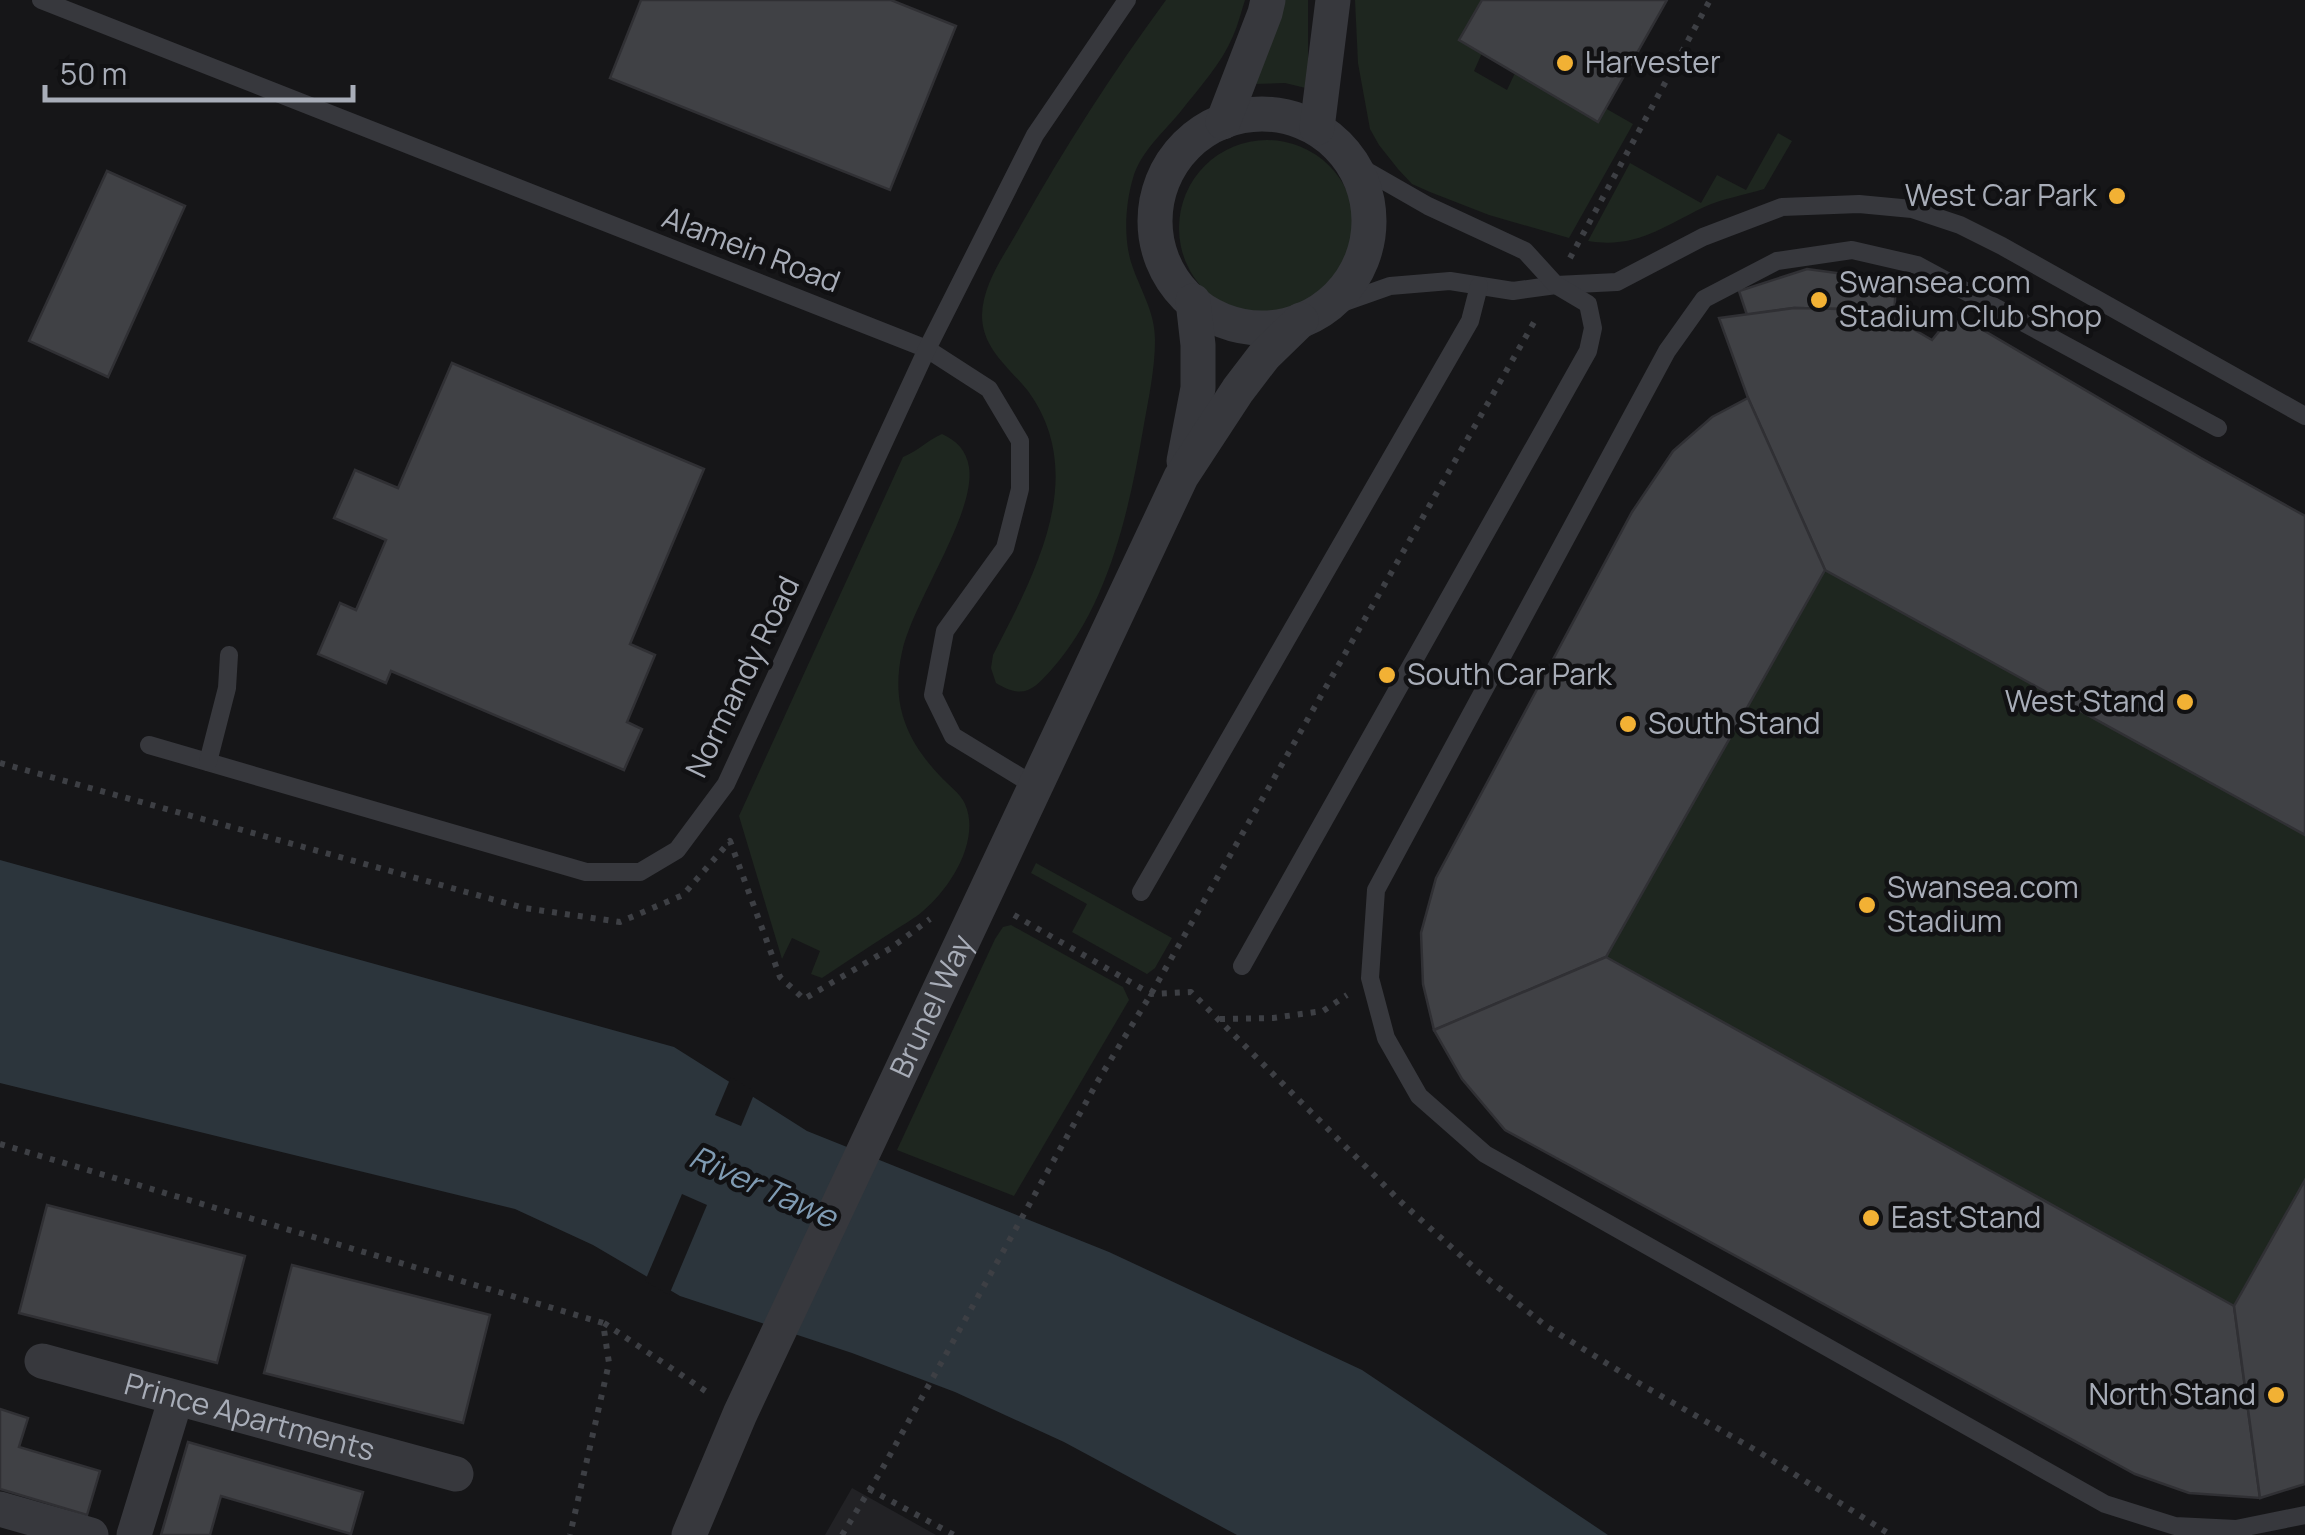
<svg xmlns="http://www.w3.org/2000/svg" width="2305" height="1535" font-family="Manrope,sans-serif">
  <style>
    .built { fill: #222225 }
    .green { fill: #1e261f }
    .water { fill: #2c353c }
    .pier { fill: #161618 }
    .building { fill: #404145; stroke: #303034; stroke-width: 2.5 }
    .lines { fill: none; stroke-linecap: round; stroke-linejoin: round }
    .path { stroke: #3d3f44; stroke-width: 6; stroke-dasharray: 5 8; stroke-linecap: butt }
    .service { stroke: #37383d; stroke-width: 18 }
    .minor { stroke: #37383d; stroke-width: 35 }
    .poi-dot { fill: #f2b134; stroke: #111113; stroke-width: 4 }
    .labels { text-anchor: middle; stroke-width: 9; stroke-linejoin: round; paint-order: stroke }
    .poi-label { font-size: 30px; fill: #a8adb8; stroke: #111113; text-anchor: start }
    .street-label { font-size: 30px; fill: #a8adb8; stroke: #111113 }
    .water-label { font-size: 32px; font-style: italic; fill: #7f9bb3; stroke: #111113 }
  </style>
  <rect width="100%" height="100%" fill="#161618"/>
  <!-- built -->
  <polygon class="built" points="852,1488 936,1535 825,1535"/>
  <!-- green -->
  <g class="green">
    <path d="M1166,0h79c-4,12 -7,25 -12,36 -11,27 -34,52 -52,75 -17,21 -40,40 -48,67 -8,27 -10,64 0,90 9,25 22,45 22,72 0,30 -7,61 -12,90 -14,81 -35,176 -91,239 -19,21 -28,31 -56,14l-5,-15 2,-13c41,-80 97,-179 35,-264 -19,-24 -46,-42 -46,-76 1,-33 24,-62 39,-90 44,-78 92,-153 145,-225z"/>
    <polygon points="1282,0 1308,0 1308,55 1314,90 1285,83 1253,84"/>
    <polygon points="1355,0 1482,0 1482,53 1474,71 1507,90 1515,73 1597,122 1605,108 1633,124 1569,238 1489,215 1430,192 1412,184 1398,169 1379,145 1370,129 1358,63"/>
    <path d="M1778,133l14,8 -28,48c-20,6 -43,10 -62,19 -39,19 -67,41 -114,33l42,-78 71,40 16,-28 29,15z"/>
    <circle cx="1267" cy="228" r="88"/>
    <polygon points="1794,308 1894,318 1932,340 1954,313 2201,458 2305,516 2305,1484 2260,1498 2189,1493 2135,1474 1505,1130 1462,1079 1434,1030 1423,984 1421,933 1436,878 1632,512 1673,451 1712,417 1748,398 1719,318"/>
    <path d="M942,434c15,7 24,16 27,33 7,47 -56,134 -67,185 -11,50 3,87 38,124 7,8 21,18 25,28 16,36 -15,85 -42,107 -9,8 -21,14 -31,21 -24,15 -47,31 -70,46l-11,-4 9,-23 -28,-13 -10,21 -43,-143 164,-359c15,-6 25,-17 39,-23z"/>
    <polygon points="1036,863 1172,938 1155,968 1147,974 1072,932 1087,904 1031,873"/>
    <polygon points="1011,925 1123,987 1129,1000 1014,1196 897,1150 995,939 1003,927"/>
  </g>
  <!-- water -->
  <polygon class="water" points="0,860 674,1047 807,1131 1109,1252 1362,1370 1608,1535 1237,1535 1064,1442 955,1392 852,1353 680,1296 593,1245 515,1209 0,1083"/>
  <!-- pier -->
  <g class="pier">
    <polygon points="731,1077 755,1092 741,1126 715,1115"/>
    <polygon points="682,1194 707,1205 669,1295 645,1281"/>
  </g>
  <!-- building -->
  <g class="building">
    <polygon points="641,0 891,0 956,26 890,190 610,78"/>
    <polygon points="1482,0 1667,0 1598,122 1459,40"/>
    <polygon points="107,171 185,206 108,377 29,341"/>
    <polygon points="1807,269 1896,281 1894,318 1841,309 1794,308 1747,315 1739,291"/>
    <polygon points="1794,308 1841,309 1894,318 1932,340 1954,313 2201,458 2305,516 2305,835 1825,570 1748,398 1719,318"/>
    <polygon points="452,363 704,469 630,644 655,655 627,722 642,729 624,770 391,671 386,683 318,654 340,603 356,610 386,540 334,518 355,470 398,488"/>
    <polygon points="1748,398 1825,570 1606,957 1434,1030 1423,984 1421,933 1436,878 1632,512 1673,451 1712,417"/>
    <polygon points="1606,957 2234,1306 2260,1498 2189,1493 2135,1474 1505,1130 1462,1079 1434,1030"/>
    <polygon points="2305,1180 2305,1484 2260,1498 2234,1306"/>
    <polygon points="47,1205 245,1256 217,1363 19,1313"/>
    <polygon points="292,1265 490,1315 463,1423 264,1373"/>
    <polygon points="0,1409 28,1418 19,1447 100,1471 87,1515 0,1489"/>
    <polygon points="188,1442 363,1492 351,1534 221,1496 210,1535 161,1535"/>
  </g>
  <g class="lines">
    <!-- path -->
    <g class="path">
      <polyline points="1570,258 1710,0"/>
      <polyline points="0,763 524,908 620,922 683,895 730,841 780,977 804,999 891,948 930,919"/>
      <polyline points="1014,915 1151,994 1191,992 1400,1201 1479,1272 1546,1326 1642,1385 1759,1452 1891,1535"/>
      <polyline points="1220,1019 1273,1018 1323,1011 1347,995"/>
      <polyline points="0,1144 603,1323 609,1363 570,1535"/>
      <polyline points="604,1323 710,1394"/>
      <polyline points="869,1489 954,1535"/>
      <polyline points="842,1535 881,1471 1099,1079 1151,994 1537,317"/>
    </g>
    <!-- service -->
    <g class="service">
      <polyline points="41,0 927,349 989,389 1020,441 1020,489 1005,548 945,631 933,695 953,736 1035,786"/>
      <polyline points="1322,310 1390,286 1450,281 1513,291 1556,285 1617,282 1703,237 1782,207 1859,204 1912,209 1960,225 2002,246 2305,416"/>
      <polyline points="2218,428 1917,265 1852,250 1777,261 1704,299 1667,351 1376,890 1370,978 1386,1038 1419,1096 1485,1154 2105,1504 2175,1526 2236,1529 2305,1515"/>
      <polyline points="149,745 586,872 640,872 677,850 726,784 927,349 1035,135 1127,0"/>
      <polyline points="208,762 227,688 229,655"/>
      <polyline points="1141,892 1470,321 1479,286"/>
      <polyline points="1242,966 1588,351 1593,328 1588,304 1556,285 1525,251 1428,206 1353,163"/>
    </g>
    <!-- minor -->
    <g class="minor">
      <circle cx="1262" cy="221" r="107"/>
      <polyline points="1223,122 1265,13 1268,0"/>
      <polyline points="1317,128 1333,0"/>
      <polyline points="1184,461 1198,388 1198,345 1193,301"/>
      <path id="s1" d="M42,1361l414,113"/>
      <polyline points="0,1509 91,1535"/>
      <polyline points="134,1535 176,1398"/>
      <path id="s2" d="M689,1535l51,-121 441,-937 57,-87 26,-34 37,-36"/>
    </g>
  </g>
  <!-- markers -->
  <g class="poi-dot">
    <circle cx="1565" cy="63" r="10"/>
    <circle cx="2117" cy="196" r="10"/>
    <circle cx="1819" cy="300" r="10"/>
    <circle cx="1387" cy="675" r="10"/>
    <circle cx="2185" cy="702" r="10"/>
    <circle cx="1628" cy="724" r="10"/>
    <circle cx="1867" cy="905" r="10"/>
    <circle cx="1871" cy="1218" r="10"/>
    <circle cx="2276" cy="1395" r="10"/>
  </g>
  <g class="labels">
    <!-- poi labels -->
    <g class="poi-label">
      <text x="1585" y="73">Harvester</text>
      <text x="2097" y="206" text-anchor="end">West Car Park</text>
      <text x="1839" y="293">Swansea.com<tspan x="1839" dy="34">Stadium Club Shop</tspan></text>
      <text x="1407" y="685">South Car Park</text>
      <text x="2165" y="712" text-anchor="end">West Stand</text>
      <text x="1648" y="734">South Stand</text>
      <text x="1887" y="898">Swansea.com<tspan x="1887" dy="34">Stadium</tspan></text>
      <text x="1891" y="1228">East Stand</text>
      <text x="2256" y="1405" text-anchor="end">North Stand</text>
    </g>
    <!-- street labels -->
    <g class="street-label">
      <text transform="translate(751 250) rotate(21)" y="10">Alamein Road</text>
      <text transform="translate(743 677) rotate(-64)" y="10">Normandy Road</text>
      <text dy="10" stroke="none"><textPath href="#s2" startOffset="582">Brunel Way</textPath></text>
      <text dy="10" stroke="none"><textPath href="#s1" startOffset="215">Prince Apartments</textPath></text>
    </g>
    <!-- water labels -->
    <g class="water-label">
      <text transform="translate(763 1187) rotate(24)" y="11">River Tawe</text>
    </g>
  </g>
  <!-- scale -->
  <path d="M45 85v15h308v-15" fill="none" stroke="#a8adb8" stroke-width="5"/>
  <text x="60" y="85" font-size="30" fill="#a8adb8" stroke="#111113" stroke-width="8" paint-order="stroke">50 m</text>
</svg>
